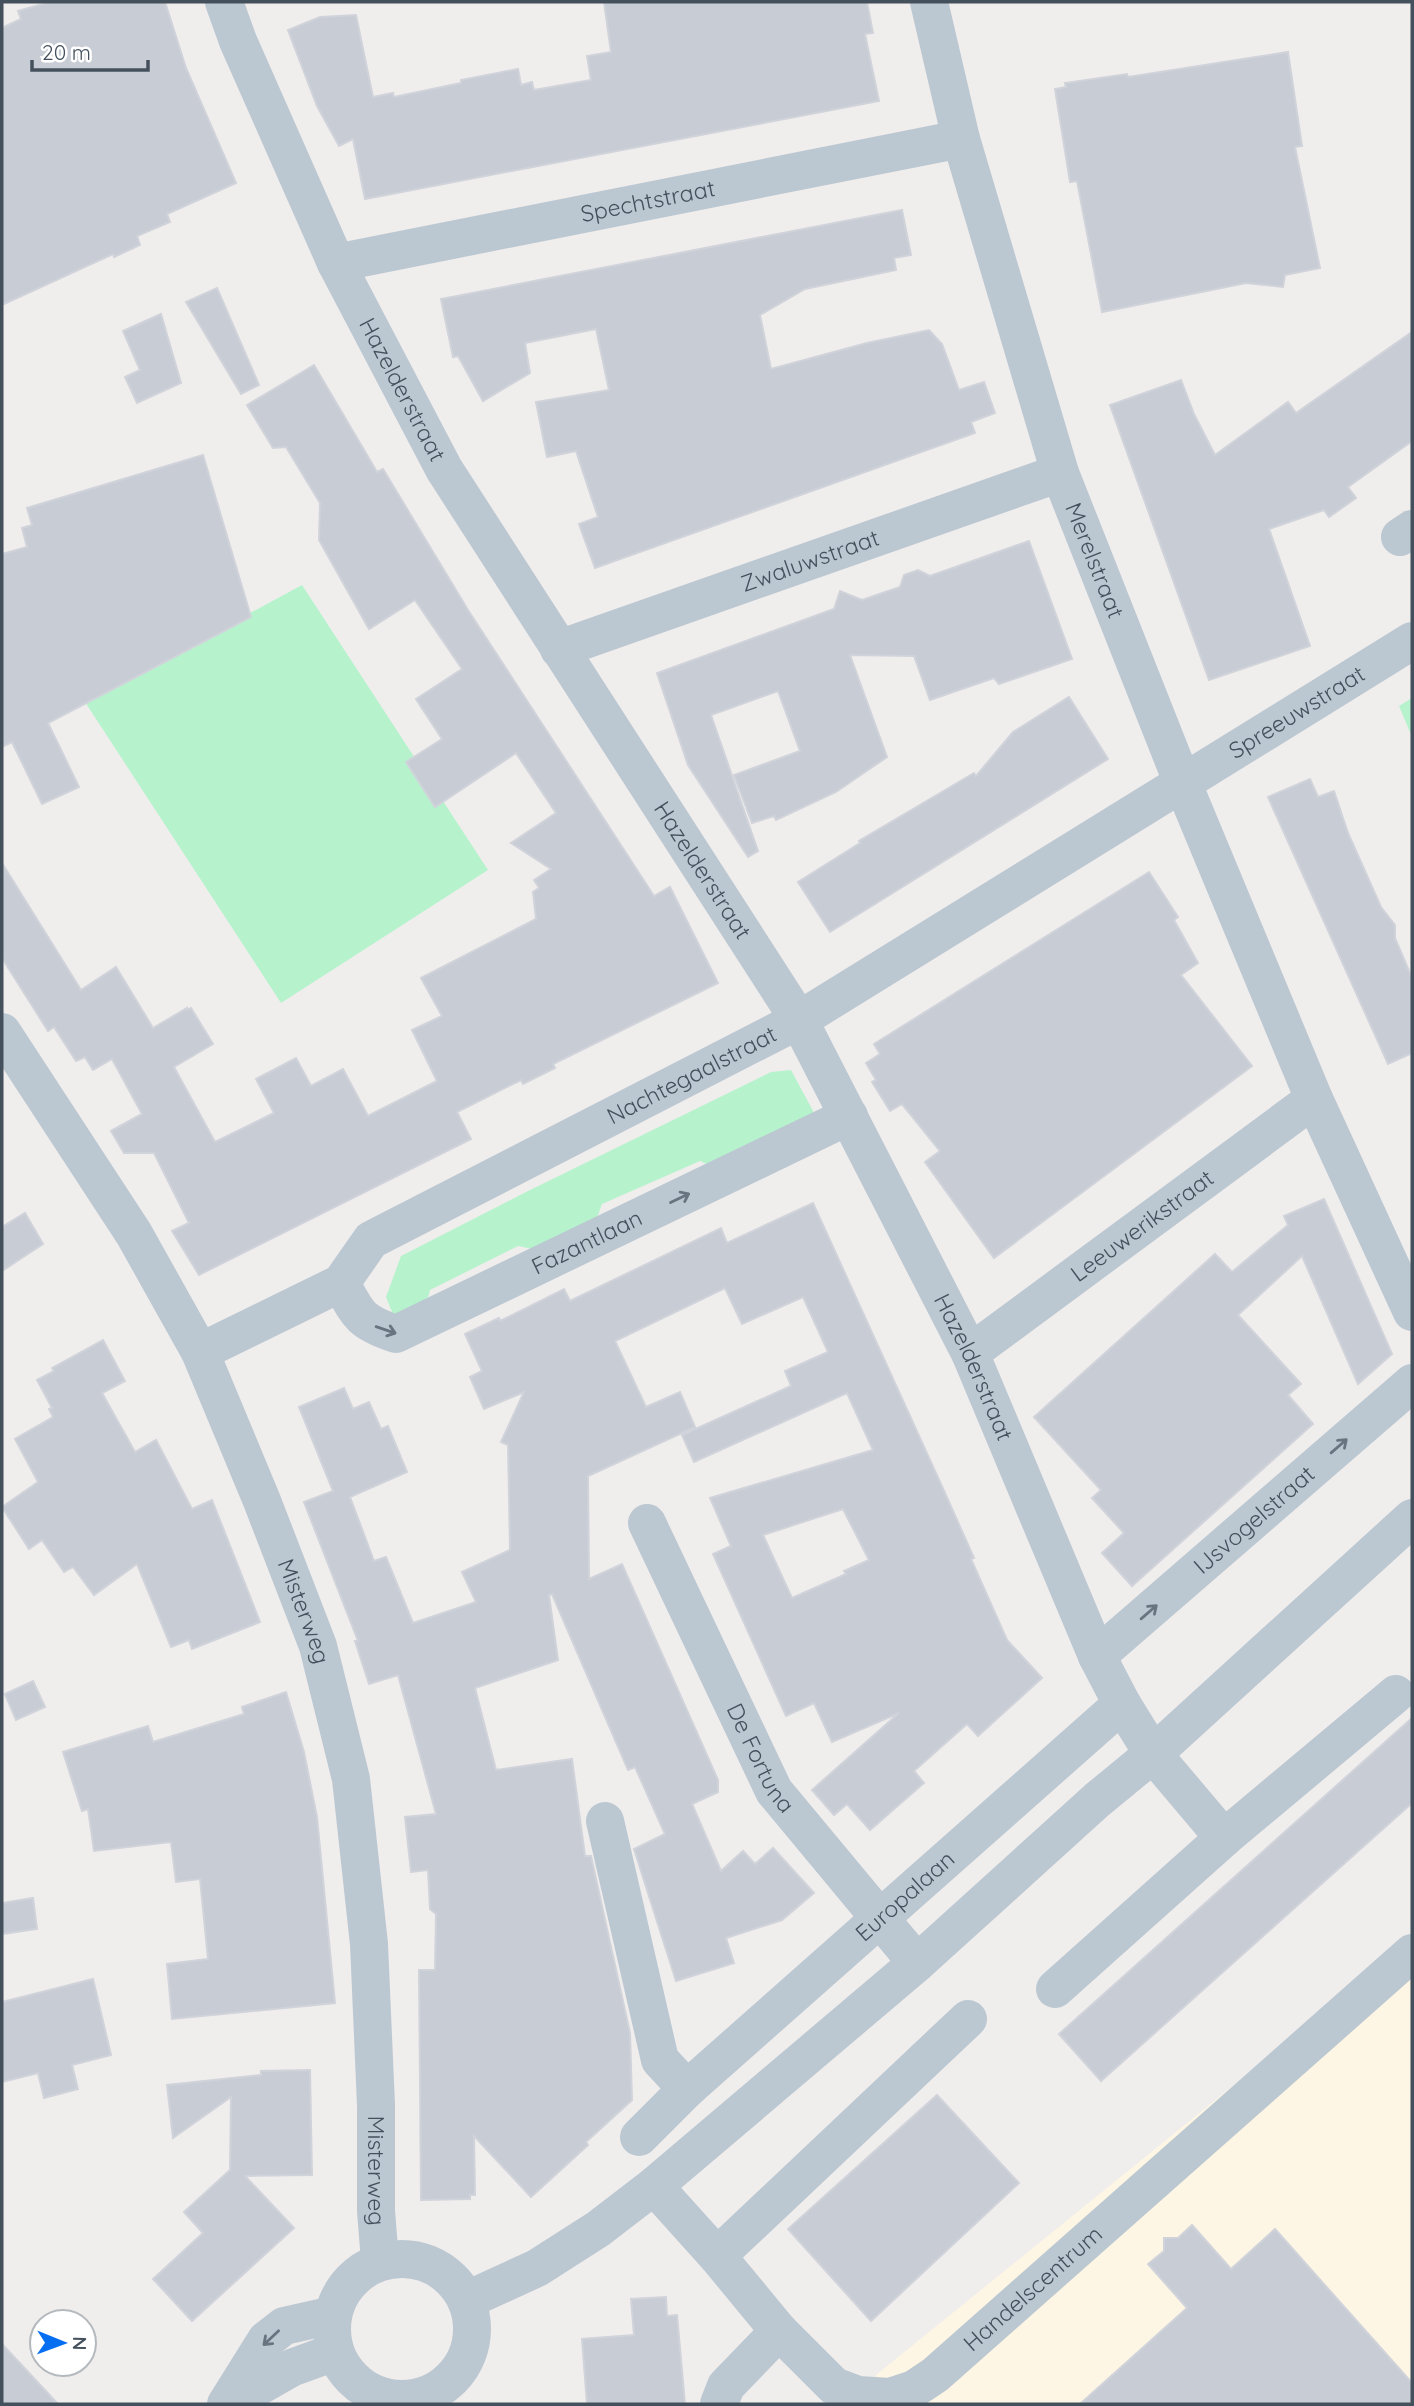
<svg xmlns="http://www.w3.org/2000/svg" width="1414" height="2406" font-family="Quicksand,sans-serif">
  <style>
    .commercial { fill: #fef6e4 }
    .green { fill: #b6f3cd }
    .building { fill: #c8ccd4; stroke: #d0d3da; stroke-width: 2; fill-rule: evenodd }
    .lines { fill: none; stroke-linecap: round; stroke-linejoin: round }
    .minor { stroke: #bcc8d1; stroke-width: 38 }
    .oneway { stroke: #687580 }
    .labels { text-anchor: middle; stroke-width: 6; stroke-linejoin: round; paint-order: stroke }
    .street-label { font-size: 23px; fill: #44515d; stroke: #fff }
  </style>
  <rect width="100%" height="100%" fill="#f0eded"/>
  <!-- commercial -->
  <polygon class="commercial" points="1412,1941 1412,2404 875,2404 876,2375"/>
  <!-- green -->
  <g class="green">
    <polygon points="302,585 488,870 281,1003 85,702"/>
    <polygon points="1412,698 1412,737 1399,706"/>
    <polygon points="791,1070 819,1122 720,1170 700,1161 602,1204 593,1229 542,1251 518,1246 430,1290 426,1306 396,1322 386,1297 401,1256 526,1192 771,1072"/>
  </g>
  <!-- building -->
  <g class="building">
    <polygon points="50,2 165,2 186,68 236,183 167,214 170,222 137,236 140,245 114,257 113,254 2,305 2,28 21,19 18,11"/>
    <polygon points="604,2 867,2 873,33 865,34 879,101 365,199 353,139 339,146 317,106 288,30 320,17 356,15 373,97 393,93 394,97 461,83 461,80 518,69 521,85 532,82 534,90 591,80 587,56 611,52"/>
    <polygon points="1288,52 1302,146 1295,147 1320,268 1285,275 1283,287 1246,283 1102,312 1077,181 1070,182 1055,89 1066,87 1065,83 1127,74 1128,77"/>
    <polygon points="902,210 911,255 894,258 896,270 805,289 760,315 771,369 867,343 929,330 942,344 959,390 984,382 995,413 971,422 975,433 595,568 579,524 598,517 576,451 547,457 536,402 609,390 596,329 525,343 530,373 483,401 458,356 453,357 441,299"/>
    <polygon points="217,288 259,385 241,394 186,302"/>
    <polygon points="161,314 181,383 137,403 125,377 140,370 123,331"/>
    <polygon points="1412,332 1412,441 1348,487 1356,498 1329,517 1324,510 1269,529 1310,646 1209,680 1110,405 1181,380 1194,414 1215,455 1288,402 1296,413"/>
    <polygon points="314,365 377,472 383,469 468,610 654,896 670,887 718,983 553,1064 555,1068 523,1084 521,1080 457,1112 471,1139 199,1275 172,1231 189,1223 154,1153 124,1153 111,1131 142,1114 112,1059 93,1070 85,1057 76,1061 54,1027 48,1031 2,958 2,863 81,990 116,967 153,1028 187,1008 187,1010 191,1008 213,1044 174,1067 215,1142 274,1113 256,1079 296,1058 311,1086 343,1069 368,1116 437,1081 412,1030 442,1016 421,978 536,919 533,892 539,888 534,880 551,869 511,843 556,813 516,753 435,807 406,762 442,739 416,699 462,669 415,600 369,629 319,540 320,503 286,447 273,448 247,405"/>
    <polygon points="203,455 251,617 48,723 79,787 42,804 12,742 2,747 2,554 27,547 22,528 32,525 27,508"/>
    <polygon points="1029,541 1072,659 999,684 994,678 930,700 914,656 850,655 887,757 836,792 776,820 774,816 752,823 734,775 800,751 778,691 711,715 758,851 748,857 688,765 657,673 834,609 840,591 862,600 900,587 904,575 918,570 930,576"/>
    <polygon points="1069,697 1108,759 830,932 798,882 860,843 859,841 974,773 976,776 1013,732"/>
    <polygon points="1310,779 1318,797 1334,791 1348,833 1381,907 1395,925 1395,938 1412,978 1412,1053 1388,1064 1268,797"/>
    <polygon points="1149,872 1178,917 1174,920 1198,963 1181,975 1252,1066 994,1258 925,1162 940,1151 902,1104 890,1111 872,1082 876,1080 866,1063 880,1054 874,1044"/>
    <polygon points="1324,1199 1392,1354 1358,1384 1302,1256 1238,1315 1301,1384 1288,1395 1313,1424 1132,1586 1102,1553 1124,1533 1092,1498 1101,1490 1034,1417 1215,1254 1232,1272 1288,1225 1284,1216"/>
    <path d="M813,1203l132,290 29,65 -3,1 36,81 35,38 -64,58 -11,-12 -53,47 10,12 -54,47 -23,-26 -13,11 -22,-25 87,-77 -67,29 -18,-39 -28,13 -73,-162 18,-8 -21,-48 163,-48 -26,-57 -153,69 -12,-27 109,-49 -6,-15 43,-19 -25,-55 -61,27 -17,-36 -110,53 31,66 34,-15 15,35 -107,49 1,103 33,-15 96,216v12l-26,12 29,67 22,-20 12,13 18,-16 41,45 -32,27 -56,18 8,25 -58,18 -42,-132 31,-15 -30,-67 -7,3 -76,-176 -3,1 9,65 -83,28 21,82 76,-11 13,97h6l39,177 2,67 -46,42 2,3 -57,52 -57,-61 1,59h-5v4l-49,1 -2,-230h16l1,-56 -6,-5 -2,-39 -17,2 -6,-55 31,-3 -38,-139 -29,9 -14,-43h3l-54,-139 29,-11 -34,-84 45,-19 9,21 16,-7 12,27 7,-3 19,46 -57,25 24,64 12,-4 27,66 63,-21 -14,-30 48,-22 -2,-105 -7,-3 23,-50 -40,17 -14,-32 12,-6 -17,-37 34,-16 1,3 64,-32 6,12 151,-73 6,15zM843,1509l26,51 -25,11 2,3 -54,24 -29,-63z"/>
    <polygon points="25,1213 43,1244 2,1271 2,1227"/>
    <polygon points="103,1340 125,1381 102,1393 135,1452 156,1440 192,1509 212,1500 260,1622 192,1649 189,1640 171,1647 137,1564 94,1595 73,1567 64,1572 42,1540 29,1549 2,1507 38,1482 15,1439 53,1417 49,1409 52,1408 37,1380 54,1371 52,1368"/>
    <polygon points="33,1681 45,1707 16,1720 5,1694"/>
    <polygon points="286,1692 304,1752 317,1817 335,2003 172,2019 167,1964 208,1959 200,1879 176,1882 171,1842 94,1851 88,1809 82,1811 63,1752 148,1726 153,1742 244,1714 242,1707"/>
    <polygon points="1412,1718 1412,1803 1101,2081 1059,2034"/>
    <polygon points="33,1898 37,1929 2,1934 2,1903"/>
    <polygon points="93,1979 111,2055 72,2065 78,2089 44,2098 38,2073 2,2082 2,2002"/>
    <polygon points="310,2070 312,2175 245,2176 294,2228 192,2321 153,2279 203,2233 184,2212 230,2170 231,2097 173,2138 167,2085 261,2075 261,2071"/>
    <polygon points="937,2095 1019,2183 871,2321 788,2229"/>
    <polygon points="1192,2225 1231,2269 1275,2229 1412,2383 1412,2404 1080,2404 1187,2308 1148,2264 1164,2251 1164,2238 1178,2238"/>
    <polygon points="666,2297 667,2316 677,2315 685,2404 587,2404 582,2339 634,2335 631,2299"/>
    <polygon points="2,2344 58,2404 2,2404"/>
  </g>
  <g class="lines">
    <!-- minor -->
    <g class="minor">
      <path id="s1" d="M224,2l14,39 98,222 108,206 355,551 171,333 127,303 25,48 31,50 71,84"/>
      <path id="s2" d="M929,2l32,137 99,334 123,311 131,315 98,213"/>
      <path id="s3" d="M336,263l625,-124"/>
      <polyline points="1400,537 1412,529"/>
      <path id="s4" d="M559,649l501,-176"/>
      <path id="s5" d="M2,1032l132,202 66,118 62,149 56,145 33,133 18,165 7,161v106l4,50"/>
      <path id="s6" d="M341,1283c17,32 19,39 55,51l453,-218"/>
      <path id="s7" d="M200,1352l141,-69 30,-43 428,-220 613,-379"/>
      <path id="s8" d="M970,1353l344,-254"/>
      <path id="s9" d="M647,1523l127,268 143,172"/>
      <path id="s10" d="M1097,1656l315,-273"/>
      <polyline points="605,1821 660,2060 687,2089"/>
      <polyline points="1055,1989 1224,1838 1396,1694"/>
      <path id="s11" d="M639,2137l48,-48 435,-385"/>
      <path id="s12" d="M654,2186l63,70 62,75 55,55 24,9 32,2 24,-8 21,-14 477,-422"/>
      <polyline points="717,2256 968,2019"/>
      <circle cx="402" cy="2329" r="70"/>
      <polyline points="467,2300 537,2268 598,2229 654,2186 917,1963 1097,1800 1153,1754 1412,1518"/>
      <polyline points="230,2403 291,2368 335,2352"/>
      <polyline points="226,2404 266,2340 284,2326 333,2315"/>
      <polyline points="719,2404 726,2386 779,2331"/>
    </g>
  </g>
  <!-- one-way arrows -->
  <defs><path id="oneway-shaft" d="M-6 0H5M1.5-3L5.5 0L1.5 3" fill="none" stroke-width="1.6" stroke-linecap="round" stroke-linejoin="round" transform="scale(1.75)"/></defs>
  <g class="oneway">
    <use href="#oneway-shaft" transform="translate(680 1198) rotate(-26)"/>
    <use href="#oneway-shaft" transform="translate(386 1330) rotate(19)"/>
    <use href="#oneway-shaft" transform="translate(1339 1446) rotate(-41)"/>
    <use href="#oneway-shaft" transform="translate(1149 1612) rotate(-41)"/>
    <use href="#oneway-shaft" transform="translate(271 2338) rotate(137)"/>
  </g>
  <g class="labels">
    <!-- street labels -->
    <g class="street-label">
      <text dy="8" stroke="none"><textPath href="#s3" startOffset="318">Spechtstraat</textPath></text>
      <text dy="8" stroke="none"><textPath href="#s1" startOffset="427">Hazelderstraat</textPath></text>
      <text dy="8" stroke="none"><textPath href="#s2" startOffset="583">Merelstraat</textPath></text>
      <text dy="8" stroke="none"><textPath href="#s4" startOffset="266">Zwaluwstraat</textPath></text>
      <text dy="8" stroke="none"><textPath href="#s7" startOffset="1276">Spreeuwstraat</textPath></text>
      <text dy="8" stroke="none"><textPath href="#s1" startOffset="994">Hazelderstraat</textPath></text>
      <text dy="8" stroke="none"><textPath href="#s7" startOffset="570">Nachtegaalstraat</textPath></text>
      <text dy="8" stroke="none"><textPath href="#s8" startOffset="214">Leeuwerikstraat</textPath></text>
      <text dy="8" stroke="none"><textPath href="#s6" startOffset="290">Fazantlaan</textPath></text>
      <text dy="8" stroke="none"><textPath href="#s1" startOffset="1561">Hazelderstraat</textPath></text>
      <text dy="8" stroke="none"><textPath href="#s10" startOffset="208">IJsvogelstraat</textPath></text>
      <text dy="8" stroke="none"><textPath href="#s5" startOffset="656">Misterweg</textPath></text>
      <text dy="8" stroke="none"><textPath href="#s9" startOffset="261">De Fortuna</textPath></text>
      <text dy="8" stroke="none"><textPath href="#s11" startOffset="359">Europalaan</textPath></text>
      <text dy="8" stroke="none"><textPath href="#s5" startOffset="1223">Misterweg</textPath></text>
      <text dy="8" stroke="none"><textPath href="#s12" startOffset="508">Handelscentrum</textPath></text>
    </g>
  </g>
  <!-- border -->
  <rect width="1414" height="2406" fill="none" stroke="#44515d" stroke-width="7"/>
  <!-- north arrow -->
  <g transform="translate(63 2343) rotate(91)"><circle r="33" fill="#ffffff" stroke="#b4b9be" stroke-width="2"/>
  <path d="M0-5L12 26L0 18L-12 26Z" fill="#066ff1"/>
  <text y="-10" font-size="19" font-weight="bold" text-anchor="middle" fill="#44515d">N</text>
  </g>
  <!-- scale -->
  <path d="M32 60v10h116v-10" fill="none" stroke="#44515d" stroke-width="3.5"/>
  <text x="42" y="60" font-size="21" fill="#44515d" stroke="#ffffff" stroke-width="5" paint-order="stroke">20 m</text>
</svg>
